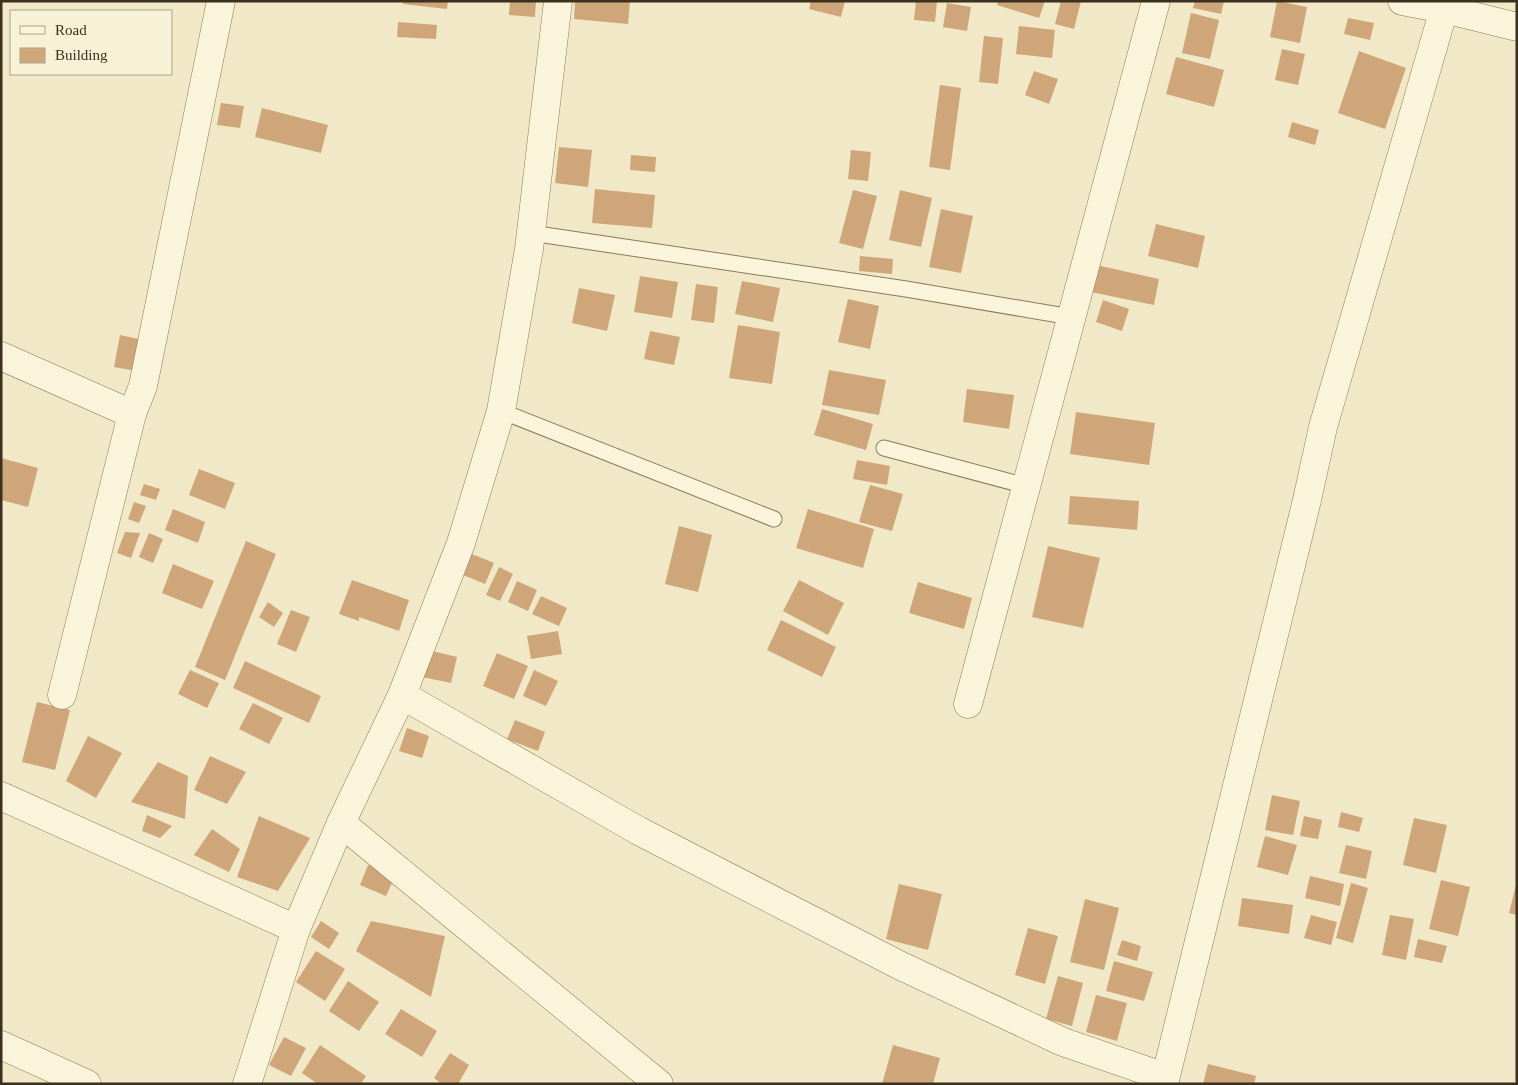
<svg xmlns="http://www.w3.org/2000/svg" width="1518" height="1085" font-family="'Times New Roman',serif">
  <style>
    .building { fill: #cfa67a }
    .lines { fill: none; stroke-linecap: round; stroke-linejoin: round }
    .service-casing { stroke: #8c7a5a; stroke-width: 17 }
    .minor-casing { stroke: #8c7a5a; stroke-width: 29 }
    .service { stroke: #faf4da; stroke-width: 15 }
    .minor { stroke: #faf4da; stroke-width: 28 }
  </style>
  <rect width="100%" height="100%" fill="#f0e8c6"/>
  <!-- building -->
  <g class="building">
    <polygon points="403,1 448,1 447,9 403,4"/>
    <polygon points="510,1 536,1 535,17 509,15"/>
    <polygon points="575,1 630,1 628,24 574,19"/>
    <polygon points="811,1 845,1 841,17 809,9"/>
    <polygon points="916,1 937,1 935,22 914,20"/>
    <polygon points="998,1 1045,1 1039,18 997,5"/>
    <polygon points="1061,1 1081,1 1074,29 1055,24"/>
    <polygon points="1195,1 1224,1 1221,14 1193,8"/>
    <polygon points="1277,1 1307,7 1300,43 1270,37"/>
    <polygon points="947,3 971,7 967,31 943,27"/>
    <polygon points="1191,13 1219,20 1210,59 1182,53"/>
    <polygon points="1348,18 1374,23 1370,40 1344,34"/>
    <polygon points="398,22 437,25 436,39 397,37"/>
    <polygon points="1019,26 1055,30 1052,58 1016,54"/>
    <polygon points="984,36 1003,38 998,84 979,82"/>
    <polygon points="1282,49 1305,54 1298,85 1275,80"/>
    <polygon points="1359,51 1406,68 1385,129 1338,113"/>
    <polygon points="1176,57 1224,70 1214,107 1166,94"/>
    <polygon points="1034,71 1058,79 1049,104 1025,95"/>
    <polygon points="940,85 961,88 950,170 929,167"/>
    <polygon points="221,103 244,106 240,128 217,125"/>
    <polygon points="262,108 328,125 321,153 255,137"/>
    <polygon points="1292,122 1319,130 1315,145 1288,137"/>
    <polygon points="559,147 592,150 588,187 555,183"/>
    <polygon points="851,150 871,152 868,181 848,179"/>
    <polygon points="631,155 656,157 655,172 630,170"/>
    <polygon points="595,189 655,195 652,228 592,223"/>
    <polygon points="853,190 877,196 863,249 839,243"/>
    <polygon points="900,190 932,198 921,247 889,240"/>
    <polygon points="941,209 973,216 961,273 929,267"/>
    <polygon points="1156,224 1205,236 1198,268 1148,256"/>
    <polygon points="860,256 893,259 892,274 859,271"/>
    <polygon points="1092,264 1159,279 1154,305 1086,291"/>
    <polygon points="640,276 678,282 672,318 634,312"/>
    <polygon points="742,281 780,288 773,322 735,314"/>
    <polygon points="696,284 718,287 714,323 691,320"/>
    <polygon points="579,288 615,295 607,331 572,323"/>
    <polygon points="848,299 879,306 870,349 838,342"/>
    <polygon points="1103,300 1129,309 1122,331 1096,322"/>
    <polygon points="738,325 780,332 772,384 729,378"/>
    <polygon points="650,331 680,337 674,365 644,359"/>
    <polygon points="120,335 148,341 142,372 114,367"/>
    <polygon points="829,370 886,380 879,415 822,405"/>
    <polygon points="967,389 1014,395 1009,429 963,422"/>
    <polygon points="822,409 873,424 866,450 814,435"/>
    <polygon points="1076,412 1155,423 1149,465 1070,454"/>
    <polygon points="1,458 38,468 28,507 1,500"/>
    <polygon points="857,460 890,466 887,485 853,479"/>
    <polygon points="199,469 235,483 225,509 189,495"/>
    <polygon points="144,484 160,489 156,500 140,495"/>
    <polygon points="870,485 903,494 892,531 859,522"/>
    <polygon points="1070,496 1139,501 1137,530 1068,524"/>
    <polygon points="134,502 146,506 139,523 128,519"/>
    <polygon points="173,509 205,522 198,543 165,530"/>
    <polygon points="808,509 874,529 863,568 796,548"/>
    <polygon points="679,526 712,535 698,592 665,584"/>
    <polygon points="125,532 140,533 131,558 117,553"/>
    <polygon points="149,533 163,539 153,563 139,557"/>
    <polygon points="246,541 276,554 225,680 195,667"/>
    <polygon points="1048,546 1100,558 1083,628 1032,617"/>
    <polygon points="472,554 494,563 485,584 463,575"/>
    <polygon points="173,564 214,581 202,609 162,593"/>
    <polygon points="499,567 513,574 500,601 486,595"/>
    <polygon points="352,580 409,600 399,631 359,617 359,621 339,614"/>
    <polygon points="799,580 844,603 828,635 783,611"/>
    <polygon points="517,581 537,590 528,611 508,602"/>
    <polygon points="918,582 972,598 964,629 909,613"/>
    <polygon points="541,596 567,608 559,626 532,614"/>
    <polygon points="268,602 283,613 274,627 259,617"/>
    <polygon points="291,610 310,617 296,652 277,644"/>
    <polygon points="781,620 836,647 822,677 767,650"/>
    <polygon points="558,631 562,654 531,659 527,636"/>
    <polygon points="428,650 457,657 451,683 422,677"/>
    <polygon points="497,653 528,666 514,699 483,686"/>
    <polygon points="245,661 321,696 309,723 233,688"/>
    <polygon points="190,670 219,683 207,708 178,694"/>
    <polygon points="534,670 558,681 546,706 523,696"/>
    <polygon points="37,702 70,710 55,770 22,762"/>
    <polygon points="253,703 283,718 269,744 239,729"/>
    <polygon points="515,720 545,732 538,751 507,739"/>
    <polygon points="407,728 429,736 422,758 399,751"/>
    <polygon points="88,736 122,753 96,798 66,781"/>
    <polygon points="210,756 246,772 227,804 194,790"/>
    <polygon points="158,762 188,776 185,819 131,802"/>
    <polygon points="1272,795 1300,801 1293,835 1265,830"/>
    <polygon points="1341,812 1363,818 1359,832 1338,827"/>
    <polygon points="147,815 172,826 160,838 142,831"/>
    <polygon points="259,816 310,838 278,891 237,877"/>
    <polygon points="1304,816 1322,820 1318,839 1300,836"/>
    <polygon points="1414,818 1447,825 1436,873 1403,865"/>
    <polygon points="212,829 240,849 229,872 194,855"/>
    <polygon points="1265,836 1297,845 1288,875 1257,867"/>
    <polygon points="1346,845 1372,851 1366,879 1339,873"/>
    <polygon points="368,865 395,876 386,896 360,885"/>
    <polygon points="1310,876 1344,884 1340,906 1305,898"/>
    <polygon points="1441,880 1470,887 1458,936 1429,929"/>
    <polygon points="1351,883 1368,888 1353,943 1336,938"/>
    <polygon points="899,884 942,894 928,950 886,939"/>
    <polygon points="1516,885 1517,885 1517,915 1509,913"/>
    <polygon points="1242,898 1293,905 1289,934 1238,926"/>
    <polygon points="1085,899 1119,908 1104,970 1070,962"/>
    <polygon points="1311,915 1337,922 1331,945 1304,938"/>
    <polygon points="1390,915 1414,919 1406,960 1382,955"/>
    <polygon points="321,921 339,933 329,949 311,937"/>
    <polygon points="371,921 445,936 431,997 356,951"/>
    <polygon points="1028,928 1058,936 1045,984 1015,975"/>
    <polygon points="1418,939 1447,946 1442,963 1414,957"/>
    <polygon points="1122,940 1141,946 1137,961 1117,955"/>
    <polygon points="316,951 345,969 325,1001 296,982"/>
    <polygon points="1114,961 1153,972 1144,1001 1106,991"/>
    <polygon points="1058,976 1083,983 1072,1026 1046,1019"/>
    <polygon points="348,981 379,1002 359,1031 329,1011"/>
    <polygon points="1096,995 1127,1003 1117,1041 1086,1032"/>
    <polygon points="401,1009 437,1031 422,1057 385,1034"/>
    <polygon points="284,1037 306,1048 291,1076 269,1065"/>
    <polygon points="320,1045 366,1076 361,1084 318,1084 302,1073"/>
    <polygon points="893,1045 940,1058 933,1084 882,1084"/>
    <polygon points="450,1053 469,1065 458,1084 442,1084 434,1078"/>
    <polygon points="1208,1064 1256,1076 1254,1084 1203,1084"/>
  </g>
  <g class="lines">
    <!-- service casing -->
    <g class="service-casing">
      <g id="service">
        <polyline points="531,233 906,289 1071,317"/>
        <polyline points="501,411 774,519"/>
        <polyline points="884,448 1026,486"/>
      </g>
    </g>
    <!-- minor casing -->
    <g class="minor-casing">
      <g id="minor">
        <polyline points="1402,1 1444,9 1517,27"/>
        <polyline points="1,356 132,414"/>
        <polyline points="62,695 132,414 143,386 221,1"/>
        <polyline points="402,695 639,831 899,965 1063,1042 1165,1077"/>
        <polyline points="968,704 1156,1"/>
        <polyline points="1,796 296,929"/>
        <polyline points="341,823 659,1084"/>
        <polyline points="1,1045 87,1084"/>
        <polyline points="247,1084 296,929 341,823 402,695 461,543 501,411 529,249 558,1"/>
        <polyline points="1164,1084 1307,500 1323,427 1444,9"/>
      </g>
    </g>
    <!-- service -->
    <use href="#service" class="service"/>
    <!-- minor -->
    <use href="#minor" class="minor"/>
  </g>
  <!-- border -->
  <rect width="1518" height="1085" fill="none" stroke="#3c301f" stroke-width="5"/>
  <!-- legend -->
  <rect x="10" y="10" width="162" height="65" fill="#f7f1d6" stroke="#aca48d"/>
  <rect x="20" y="26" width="25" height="8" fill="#faf4da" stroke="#aca48d"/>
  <text x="55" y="35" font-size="15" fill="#3c301f">Road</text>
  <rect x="20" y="48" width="25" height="15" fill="#cfa67a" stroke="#aca48d"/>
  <text x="55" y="60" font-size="15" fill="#3c301f">Building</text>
</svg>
